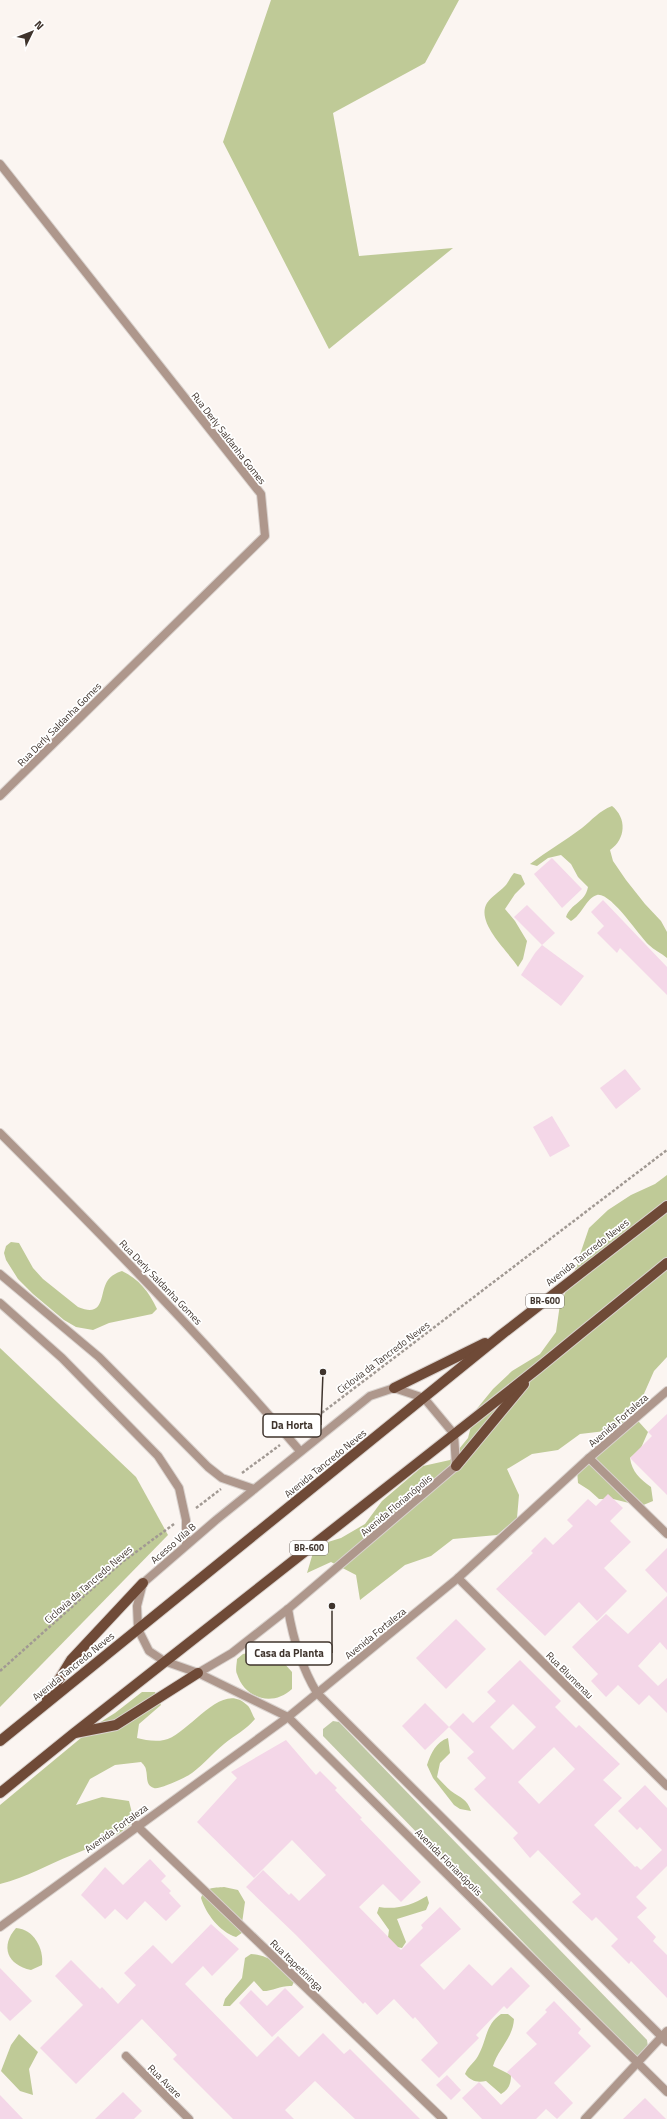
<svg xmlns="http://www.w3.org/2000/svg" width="667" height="2119" font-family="'Titillium Web',sans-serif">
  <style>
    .green { fill: #c0c9a5 }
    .forest { fill: #bfca97 }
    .building { fill: #f4d7e8; fill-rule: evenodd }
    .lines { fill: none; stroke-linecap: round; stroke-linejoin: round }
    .minor-casing { stroke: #d9d2ce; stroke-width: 10 }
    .tertiary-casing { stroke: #d9d2ce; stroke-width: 10 }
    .primary-casing { stroke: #d9d2ce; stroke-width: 12 }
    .path { stroke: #a19993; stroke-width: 2.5; stroke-dasharray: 3 2; stroke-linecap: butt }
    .minor { stroke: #ae978c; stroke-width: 8 }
    .tertiary { stroke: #ae978c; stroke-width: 8 }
    .primary { stroke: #6f4a37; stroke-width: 10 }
    .labels { text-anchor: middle; stroke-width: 3.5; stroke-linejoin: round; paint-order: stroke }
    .shield { fill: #fff; stroke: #79716c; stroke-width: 1 }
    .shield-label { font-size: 9px; font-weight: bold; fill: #3f342d }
    .street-label { font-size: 10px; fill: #3f342d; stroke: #fff }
    .leader { fill: none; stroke: #3f342d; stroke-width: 1.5 }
    .callout-dot { fill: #3f342d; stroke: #fff; stroke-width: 1.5 }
    .callout { fill: #fff; stroke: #3f342d; stroke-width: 1.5 }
    .callout-label { font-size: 11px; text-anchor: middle; font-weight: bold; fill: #3f342d }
  </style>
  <rect width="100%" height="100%" fill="#fbf5f1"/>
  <!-- green -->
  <polygon class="green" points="333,1721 339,1722 647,2040 648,2047 644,2054 637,2057 631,2053 323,1736 323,1729"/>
  <!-- forest -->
  <g class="forest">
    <polygon points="271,0 459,0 425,63 333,113 359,256 453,248 329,349 223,142"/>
    <path d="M612,806c15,12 14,33 -2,44l3,11 13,19 19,24 16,17 6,11v26c-6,-5 -13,-8 -18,-13 -10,-9 -38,-53 -52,-50 -11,3 -15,20 -26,26l-5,-4c5,-14 19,-14 22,-30l-10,-10 -7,-13 -10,-9 -13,3 -11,8 -7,-2c17,-13 35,-23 52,-36 10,-8 17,-17 30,-22z"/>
    <path d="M514,873l7,2 4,9 -10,10 -10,15 10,12 12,20 -4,18 -5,8c-9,-15 -43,-44 -31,-64 5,-7 12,-11 18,-17 4,-4 5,-9 9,-13z"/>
    <path d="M667,1175v182l-13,14 -11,25 -17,23 13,3 9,10 -7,16 -11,10c2,14 10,21 21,29l2,14 -12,5 -28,-7h-14l-10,-9 -11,-7 -1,-13 29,-27 8,-13 -34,4 -22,16 -26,4 -25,15 12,26 -2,23 -20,17 -44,4 -22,17 -26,9 -45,35 -4,-25 -25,-13 -24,11 8,-27 26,-8 24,-14 17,-23 41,-35 27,-6 18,-22 7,-27 18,-22 19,-18 28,-17 16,-22 4,-28 12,-26 17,-50 19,-18 23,-15 24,-11z"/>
    <path d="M11,1242l8,1 14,25 10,11 35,28c28,12 21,-15 30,-27 4,-5 8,-7 14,-9 17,8 27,21 35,38l-5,5 -43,9 -16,7 -17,-3 -12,-7 -31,-26 -15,-15 -12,-19 -2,-7 2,-7z"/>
    <polygon points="0,1348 136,1477 168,1535 0,1707"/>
    <path d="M259,1651l16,2 17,19v17c-19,18 -47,10 -55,-15 -2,-4 0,-11 0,-15l6,-5z"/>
    <path d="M142,1692h13l6,13 -22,19 -2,14c8,2 18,4 27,2 25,-5 57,-61 83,-35 4,3 5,10 8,14 -9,11 -20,16 -31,25 -11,9 -20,20 -32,29 -5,4 -33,17 -38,15 -9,-3 -6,-11 -8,-18 0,-3 -3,-6 -5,-8l-26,3 -25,14 -14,26 26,-8 27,4 5,20c-19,19 -38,24 -62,34 -25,10 -45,22 -72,29v-79l99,-82 16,-10z"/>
    <path d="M448,1738l2,15 -10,10 -3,14c5,5 9,10 14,14 10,7 16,8 20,20l-11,-2 -6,-4 -21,-27 -6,-13c4,-12 9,-23 21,-27z"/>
    <path d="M224,1887l14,3 7,12 -3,21 4,7 -10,7c-16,-5 -30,-23 -35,-39 4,-11 12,-10 23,-11z"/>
    <path d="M427,1896l2,7 -3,7 -29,9 9,23 -4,6 -15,-3 2,-15 -12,-17 2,-6c18,3 33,-2 48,-11z"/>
    <path d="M16,1928c18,1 28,21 26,37l-11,5c-24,-5 -31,-24 -15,-42z"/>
    <path d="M251,1954c20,1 30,13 44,26l-3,6c-10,-1 -19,5 -29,5l-9,-10 -24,25h-7l2,-7 17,-21 3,-20z"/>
    <path d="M501,2014h7l6,5c-1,19 -16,30 -21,47l18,9c0,9 -2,14 -10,19l-15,-13c-9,2 -15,0 -21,-7 3,-8 9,-11 13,-18 9,-16 7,-31 23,-42z"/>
    <polygon points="19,2034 38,2052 29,2069 33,2095 20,2091 1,2071 11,2045"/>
  </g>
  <!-- building -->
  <g class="building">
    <polygon points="552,858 582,889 562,908 534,874"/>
    <polygon points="603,900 667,967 667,995 620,948 617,953 597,933 604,926 591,912"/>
    <polygon points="527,905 555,933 542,945 514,917"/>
    <polygon points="542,945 584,976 561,1006 521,975 535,953"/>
    <polygon points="625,1069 641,1089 616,1109 600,1088"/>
    <polygon points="552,1116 570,1146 550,1157 533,1127"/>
    <polygon points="667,1414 667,1495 630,1458 652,1436 648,1432"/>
    <polygon points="608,1494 623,1508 610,1521 631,1542 604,1568 627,1591 597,1621 579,1602 545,1636 496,1589 533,1553 531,1551 545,1537 553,1545 573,1526 567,1520 588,1499 596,1506"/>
    <polygon points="667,1548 667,1593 645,1570"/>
    <polygon points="667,1596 667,1650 660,1642 638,1666 658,1686 667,1678 667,1713 649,1695 639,1705 618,1685 606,1697 591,1681 598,1674 572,1647 606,1614 628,1634"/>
    <polygon points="456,1619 486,1649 446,1689 416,1658"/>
    <path d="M520,1660l41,41 -6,6 21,21 3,-3 41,39 -17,16 19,18 -28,27 41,42 2,-1 4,4 21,-20 -22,-23 -3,3 -19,-19 27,-26 22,23v58l-31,31 11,11 -10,9 19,20 -3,4 14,14v43l-36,-37 -2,3 -18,-18 7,-7 -22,-22 -4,4 -20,-19 9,-8 -43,-44 -8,8 -17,-20 5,-5 -44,-44 12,-11 -19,-20 7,-6 -25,-25 14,-14 10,10 23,-22 -9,-9zM513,1704l23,23 -23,23 -23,-23zM554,1747l21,22 -36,35 -21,-22z"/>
    <polygon points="425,1703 449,1727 425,1750 402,1726"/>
    <polygon points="286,1740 316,1775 320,1771 337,1788 335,1790 362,1818 360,1819 421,1882 401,1902 383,1884 359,1907 401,1950 423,1928 421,1925 440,1907 461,1929 420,1965 444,1990 469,1964 492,1986 511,1967 530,1986 507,2009 504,2006 476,2035 479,2038 439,2078 421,2060 438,2043 415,2017 413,2019 394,1999 377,2015 365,2002 363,2004 296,1935 246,1887 263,1870 289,1895 291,1893 299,1901 326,1875 292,1840 254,1878 197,1822 237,1778 231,1772"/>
    <polygon points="150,1859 166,1876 161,1881 171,1891 169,1893 181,1906 166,1921 145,1901 127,1920 115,1909 105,1919 81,1895 105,1867 123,1885"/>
    <polygon points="211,1924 239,1949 212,1976 203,1966 185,1984 257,2057 278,2036 299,2057 323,2033 344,2054 350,2049 420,2119 355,2119 315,2081 285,2110 294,2119 233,2119 173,2059 177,2055 142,2019 76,2084 40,2048 83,2005 55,1976 71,1960 100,1989 102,1987 118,2004 136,1985 124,1973 153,1945 172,1964"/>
    <polygon points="0,1968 32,2001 10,2021 0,2011"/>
    <polygon points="285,1988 304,2007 272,2037 239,2003 251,1990 267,2006"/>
    <polygon points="554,2001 581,2029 578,2033 591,2046 554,2083 573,2103 557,2119 546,2109 536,2119 482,2119 462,2098 479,2082 501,2105 521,2086 507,2072 537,2044 526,2033 547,2012 545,2010"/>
    <polygon points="447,2075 461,2090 451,2100 436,2085"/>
    <polygon points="123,2092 142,2111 134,2119 95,2119"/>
    <polygon points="0,2095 23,2119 0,2119"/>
    <polygon points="645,2098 666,2119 623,2119"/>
  </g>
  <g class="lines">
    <!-- minor casing -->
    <g class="minor-casing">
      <g id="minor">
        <polyline points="0,164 261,494 265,536 0,796"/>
        <path d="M0,1133c103,103 205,207 300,318"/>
        <polyline points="0,1274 99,1357 208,1467 222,1478 254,1489"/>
        <polyline points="0,1303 62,1358 158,1456 179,1488 186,1520 186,1544"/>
        <polyline points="589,1458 667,1534"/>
        <polyline points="458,1578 667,1786"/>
        <polyline points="136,1825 443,2119"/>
        <polyline points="126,2056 189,2119"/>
      </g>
    </g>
    <!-- tertiary casing -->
    <g class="tertiary-casing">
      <g id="tertiary">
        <path d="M288,1609c5,30 14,59 29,84l350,349"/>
        <polyline points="198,1673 232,1653 288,1609 456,1466 454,1434 424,1398 394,1388 370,1396 216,1520 143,1583 137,1606 138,1629 149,1651 164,1661 198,1673 288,1717 667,2092"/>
        <polyline points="0,1927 288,1717 458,1578 589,1458 667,1391"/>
        <polyline points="585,2119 667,2031"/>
      </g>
    </g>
    <!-- primary casing -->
    <g class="primary-casing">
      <g id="primary">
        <polyline points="394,1388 485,1343"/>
        <polyline points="456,1466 524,1384"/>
        <polyline points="47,1699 71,1660 143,1583"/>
        <polyline points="75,1733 116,1725 198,1673"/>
        <polyline points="0,1741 501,1335 667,1206"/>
        <polyline points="0,1793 73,1734 537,1369 667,1263"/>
      </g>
    </g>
    <!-- path -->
    <g class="path">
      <polyline points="298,1431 667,1150"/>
      <polyline points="242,1473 280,1445"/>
      <polyline points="196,1508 221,1489"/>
      <polyline points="0,1671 121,1563 174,1524"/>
    </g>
    <!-- minor -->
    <use href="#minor" class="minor"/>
    <!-- tertiary -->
    <use href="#tertiary" class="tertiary"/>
    <!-- primary -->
    <use href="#primary" class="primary"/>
  </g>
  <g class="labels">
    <!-- shield labels -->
    <g class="shield">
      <rect x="526" y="1294" width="38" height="14" rx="3"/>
      <rect x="290" y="1541" width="38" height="14" rx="3"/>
    </g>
    <g class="shield-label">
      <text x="545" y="1304">BR-600</text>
      <text x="309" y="1551">BR-600</text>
    </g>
    <!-- street labels -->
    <g class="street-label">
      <text transform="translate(229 438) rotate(52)" y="4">Rua Derly Saldanha Gomes</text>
      <text transform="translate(59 724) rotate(-45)" y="4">Rua Derly Saldanha Gomes</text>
      <text transform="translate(587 1252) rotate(-38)" y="4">Avenida Tancredo Neves</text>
      <text transform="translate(161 1282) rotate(46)" y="4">Rua Derly Saldanha Gomes</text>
      <text transform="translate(383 1357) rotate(-37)" y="4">Ciclovia da Tancredo Neves</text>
      <text transform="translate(618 1420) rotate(-41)" y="4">Avenida Fortaleza</text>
      <text transform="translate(325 1463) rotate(-39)" y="4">Avenida Tancredo Neves</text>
      <text transform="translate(396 1505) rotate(-40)" y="4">Avenida Florianópolis</text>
      <text transform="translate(173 1543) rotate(-41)" y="4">Acesso Vila B</text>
      <text transform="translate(88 1584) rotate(-41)" y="4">Ciclovia da Tancredo Neves</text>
      <text transform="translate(375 1633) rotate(-39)" y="4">Avenida Fortaleza</text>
      <text transform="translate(73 1666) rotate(-39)" y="4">Avenida Tancredo Neves</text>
      <text transform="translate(570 1675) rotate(45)" y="4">Rua Blumenau</text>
      <text transform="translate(116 1828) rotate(-36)" y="4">Avenida Fortaleza</text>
      <text transform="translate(449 1862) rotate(45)" y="4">Avenida Florianópolis</text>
      <text transform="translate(297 1965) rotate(44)" y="4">Rua Itapetininga</text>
      <text transform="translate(165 2081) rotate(45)" y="4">Rua Avare</text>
    </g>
  </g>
  <!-- callouts -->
  <path class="leader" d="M323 1372L321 1425M332 1606L332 1653"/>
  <g class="callout-dot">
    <circle cx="323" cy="1372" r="4"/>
    <circle cx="332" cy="1606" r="4"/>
  </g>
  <g class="callout">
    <rect x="263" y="1414" width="58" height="23" rx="4"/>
    <rect x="246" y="1642" width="86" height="23" rx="4"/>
  </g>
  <g class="callout-label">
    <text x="292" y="1429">Da Horta</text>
    <text x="289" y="1657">Casa da Planta</text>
  </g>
  <!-- north arrow -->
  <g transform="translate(32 32) rotate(47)" stroke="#ffffff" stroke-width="3" paint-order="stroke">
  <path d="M0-3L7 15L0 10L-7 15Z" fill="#3f342d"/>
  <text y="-6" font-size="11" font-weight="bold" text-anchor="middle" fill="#3f342d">N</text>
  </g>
</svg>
